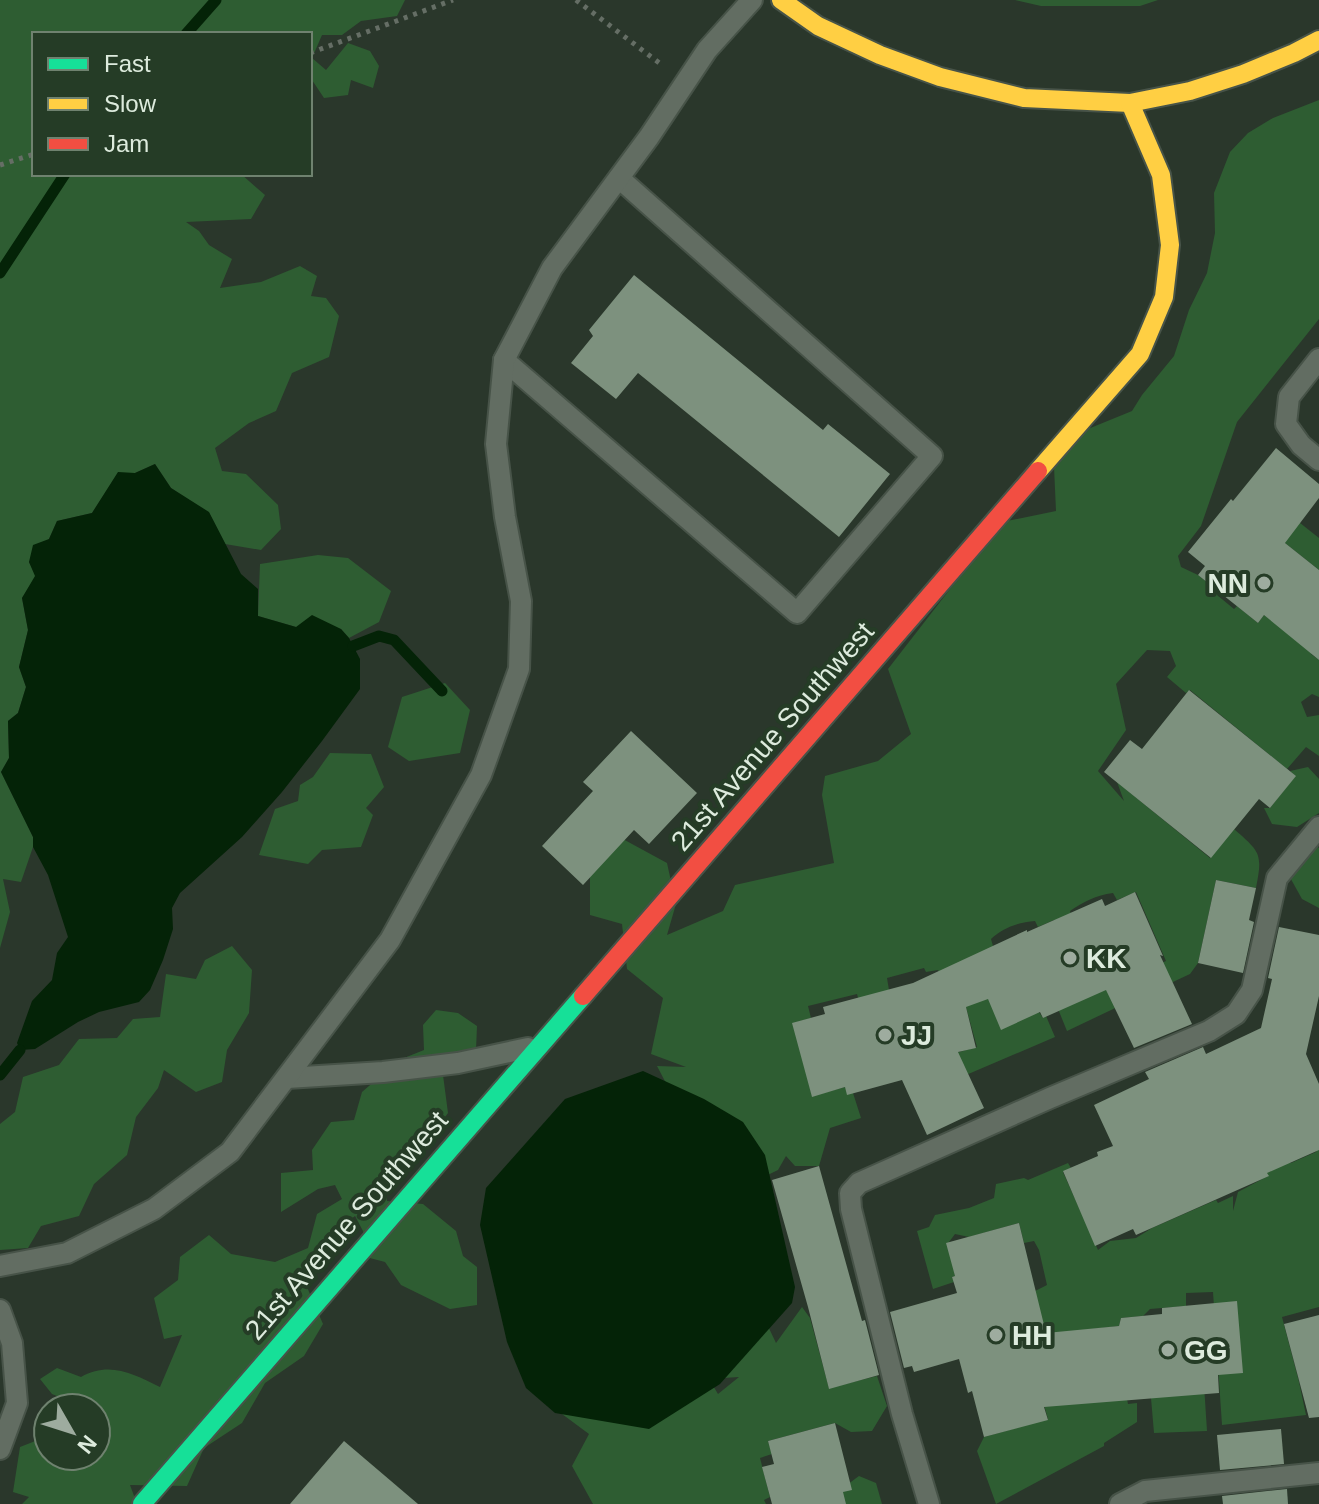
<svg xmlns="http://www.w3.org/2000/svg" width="1319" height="1504" font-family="Helvetica,sans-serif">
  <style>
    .green { fill: #2e5d32 }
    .water { fill: #042307 }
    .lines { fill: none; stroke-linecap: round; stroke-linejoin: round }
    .stream { stroke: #042307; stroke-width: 11 }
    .building { fill: #7d917e }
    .lane-casing { stroke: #475348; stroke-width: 24 }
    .fast-casing { stroke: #475348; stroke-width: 22 }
    .slow-casing { stroke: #475348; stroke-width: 22 }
    .jam-casing { stroke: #475348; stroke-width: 22 }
    .path { stroke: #656e65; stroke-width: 5; stroke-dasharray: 4 6; stroke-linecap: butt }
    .lane { stroke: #626d62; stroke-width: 20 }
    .fast { stroke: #16e098; stroke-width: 18 }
    .slow { stroke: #ffcf43; stroke-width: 18 }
    .jam { stroke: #f24e42; stroke-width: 18 }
    .poi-dot { fill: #9eac9f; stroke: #253c26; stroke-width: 3 }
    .labels { text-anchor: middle; stroke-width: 8; stroke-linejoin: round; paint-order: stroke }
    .poi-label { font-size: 28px; font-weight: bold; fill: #ddebdd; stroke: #253c26; text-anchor: start }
    .street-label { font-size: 28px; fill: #ddebdd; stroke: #253c26 }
  </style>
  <rect width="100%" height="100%" fill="#2a372b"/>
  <!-- green -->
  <g class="green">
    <polygon points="0,0 405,0 397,16 361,21 342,35 322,35 312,58 326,70 348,43 370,51 379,66 373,88 351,80 348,95 324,98 310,77 310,34 34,34 34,174 241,174 265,195 251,219 186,222 199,231 209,245 232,259 220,288 261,282 300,266 317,276 311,296 326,298 339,316 329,357 292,373 276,411 249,423 215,448 222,471 246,474 278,505 281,529 261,550 225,544 209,513 171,488 155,464 135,473 118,473 92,513 57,521 49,539 29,562 36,576 22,598 28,630 19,667 26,687 18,713 8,721 9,758 1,772 33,837 33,847 21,882 3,879 10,912 0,948"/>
    <polygon points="1015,0 1158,0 1140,6 1041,6"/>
    <path d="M1319,100v219l-82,103 -36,104 -23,30 3,11 17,8 21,17 -2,3 17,14 3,-3 21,17 6,-8 50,34 -3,5 8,6v37l-7,-3 -11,8 6,15 12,-2v41l-13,-9 -19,22 -97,-79 -4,3 -19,-16 9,-11 -6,-15 -23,-1 -31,34 10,46 -28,41 26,30 -7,-19 93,76 24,-29c26,23 29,24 22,59l-40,-8 -18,83 -8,11 -47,22 -9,-21 32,-14 -30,-69 -19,8 -4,-7c-17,2 -30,9 -43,18l3,9h-19l-16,7 -3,-6c-16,1 -33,7 -44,18l2,7 50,72 3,-2 9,21 -103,44 -7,-25 32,-9 -21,-76 -16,5 -2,-6 -12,2 -2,-4 -37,10 2,12 -29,15 -3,-11 -49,12 3,12 -17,5 18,73 33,-9 8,6 8,25 -31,10 -11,38h-24l-9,-10 -8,14 -29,14 -81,-97 -11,-21 29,1 -35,-13 12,-56 -36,-29 -5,-45 -32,-9v-47l31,-30 46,25 9,41 -9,31 56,-24 12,-26 99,-22 -12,-68 3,-19 53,-15 33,-27 -23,-65 114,-147 54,-11 -2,-44 29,-36 49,-20 10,-16 32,-39 15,-46 18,-37 8,-40 -1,-40 16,-41 18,-19 25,-15z"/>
    <polygon points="1290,515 1319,538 1319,570 1285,543"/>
    <polygon points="318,555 348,558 391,591 379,622 349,638 341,629 296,627 258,616 260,564"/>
    <polygon points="445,683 470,710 460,753 409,761 388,747 402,697"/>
    <polygon points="330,753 371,754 384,787 366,808 373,815 361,847 322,850 308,864 259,855 275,809 298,801 300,785 313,777"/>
    <polygon points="1308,767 1319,779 1319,813 1297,827 1272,824 1264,808 1270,808 1295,776 1290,771"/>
    <polygon points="1314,844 1319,848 1319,908 1302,899 1287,872"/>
    <polygon points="232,946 252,970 249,1013 227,1050 222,1082 196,1092 164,1070 158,1088 136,1117 127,1155 94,1184 79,1216 41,1226 28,1248 0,1250 0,1124 15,1112 23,1077 59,1065 79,1039 117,1038 133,1019 160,1017 166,974 196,979 205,960"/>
    <polygon points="1119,984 1130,1001 1067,1031 1056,1004"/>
    <path d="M436,1010l22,3 19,13 -1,24 -44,12 11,13 5,38 -35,48 -30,19 4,21 36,3 33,27 7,25 14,11v38l-27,4 -49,-24 -16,-23 -19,-5 -3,-26 -8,-15 -17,13 -17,33 -21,9 23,53 -19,32 -39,27 -23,40 -38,25 -17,38 -57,-1 7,19h-115l7,-7 -16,-5 7,-45 28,-11v20h48v-48h-26l4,-5 -22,-9 -12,-15 17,-11 24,9c29,-16 52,-3 79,10l22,-52 -18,4 -10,-41 24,-18 2,-23 29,-22 22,19 44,8 33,-14 9,-34 25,-15 -7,-14 -17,4 -37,23v-39l32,-3 -1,-20 19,-28 23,-2 8,-28 37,-32 25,-10 -1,-25z"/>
    <polygon points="1319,1140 1319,1307 1282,1317 1299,1382 1306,1415 1222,1425 1213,1292 1186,1293 1186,1306 1150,1309 1143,1316 1121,1318 1119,1326 1094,1329 1127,1399 1128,1404 1137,1403 1137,1422 1104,1443 1104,1446 996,1504 977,1451 984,1437 1048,1419 1044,1405 1035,1291 1047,1285 1039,1250 1034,1241 1024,1243 1019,1223 969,1237 955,1234 949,1242 955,1276 952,1277 954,1282 933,1289 917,1231 929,1227 935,1215 969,1208 994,1198 996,1184 1024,1178 1028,1180 1068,1163 1071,1168 1063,1172 1098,1250 1110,1241 1136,1238 1152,1228 1216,1200 1218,1203 1233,1196 1233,1211 1238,1192 1268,1176 1263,1163 1291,1163 1316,1152"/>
    <polygon points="802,1307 810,1318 829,1388 877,1376 887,1406 872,1431 851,1432 835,1423 768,1441 772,1454 760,1458 770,1497 764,1500 766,1504 593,1504 572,1466 589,1434 562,1414 712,1384 718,1394 739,1377 723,1378 766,1322 776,1343"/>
    <polygon points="1204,1385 1207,1431 1154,1433 1151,1398"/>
    <polygon points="859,1476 876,1483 882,1504 841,1504 844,1487"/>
  </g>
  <!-- water -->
  <g class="water">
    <polygon points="155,464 171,488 209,512 241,574 258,589 258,616 296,627 312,615 341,629 349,638 360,659 360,689 322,741 282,792 242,837 180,893 172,908 173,929 163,960 150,990 139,1002 99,1012 78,1022 35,1049 20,1050 17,1043 32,1001 52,980 57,953 68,937 48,875 33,847 33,837 1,772 9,758 8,721 18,713 26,687 19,667 28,630 22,598 35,576 29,562 33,545 49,539 57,521 92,513 118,472 135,473"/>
    <polygon points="643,1071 704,1099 743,1122 765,1155 795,1287 792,1303 720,1384 649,1429 555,1413 526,1388 507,1342 480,1225 486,1188 565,1099"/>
  </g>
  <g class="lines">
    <!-- stream -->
    <g class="stream">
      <polyline points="186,34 216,0"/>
      <polyline points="0,273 65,174"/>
      <polyline points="353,646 379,636 394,640 442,691"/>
      <polyline points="0,1075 20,1050"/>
    </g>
  </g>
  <!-- building -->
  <g class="building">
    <polygon points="634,275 823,430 828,424 890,474 839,537 638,373 616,399 571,363 593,336 589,330"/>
    <polygon points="1276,448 1319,484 1319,498 1285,543 1319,570 1319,660 1264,615 1258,623 1198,575 1205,566 1188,552 1231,499 1233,501"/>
    <polygon points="1189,690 1296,776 1270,808 1259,799 1211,858 1104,772 1130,740 1142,749"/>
    <polygon points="631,731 697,793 649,844 634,830 583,885 542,846 593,791 583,782"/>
    <polygon points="1216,880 1256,888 1249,920 1254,922 1243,973 1198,963"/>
    <polygon points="1135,892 1163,956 1160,955 1192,1024 1134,1048 1106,990 1043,1018 1040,1012 1001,1030 988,999 966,1007 976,1048 958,1052 984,1108 927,1135 902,1080 847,1095 845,1087 812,1097 792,1023 825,1014 823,1007 913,983 1027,930 1027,932 1102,899 1105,906"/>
    <polygon points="1279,927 1319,935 1319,996 1306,1054 1319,1084 1319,1150 1267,1173 1269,1176 1136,1235 1133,1229 1095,1246 1063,1171 1098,1156 1097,1152 1113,1146 1094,1105 1149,1079 1145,1072 1203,1047 1206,1054 1261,1028 1272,979 1268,978"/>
    <polygon points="819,1166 862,1321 865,1320 879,1375 829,1389 808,1307 772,1180"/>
    <polygon points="1019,1223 1046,1333 1119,1326 1121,1318 1162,1314 1162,1308 1237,1301 1243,1373 1218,1375 1219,1393 1044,1407 1048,1420 984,1437 972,1391 968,1393 959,1359 914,1372 912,1366 904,1368 890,1312 957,1293 952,1277 955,1276 946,1243"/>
    <polygon points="1319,1315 1319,1417 1309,1418 1284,1324"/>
    <polygon points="835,1423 852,1490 843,1492 846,1504 772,1504 762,1467 774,1464 768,1441"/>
    <polygon points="1281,1429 1284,1464 1220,1470 1217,1435"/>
    <polygon points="344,1441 418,1504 290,1504"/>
    <polygon points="1287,1489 1288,1504 1223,1504 1222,1496"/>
  </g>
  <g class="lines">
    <!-- lane casing -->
    <g class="lane-casing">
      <g id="lane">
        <polyline points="1319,359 1289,397 1286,424 1301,445 1319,460"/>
        <polyline points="504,360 797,613 932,456 619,178"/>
        <polyline points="287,1078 383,1072 458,1063 528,1048"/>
        <polyline points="0,1266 67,1253 154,1209 230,1152 390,940 481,775 519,669 521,601 505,517 496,444 504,360 552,268 649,137 707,50 752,0"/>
        <polyline points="0,1310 12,1343 17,1403 0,1449"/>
        <polyline points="929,1504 902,1414 851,1209 850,1193 859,1183 1050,1098 1209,1031 1236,1014 1252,990 1277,878 1319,827"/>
        <polyline points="1120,1504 1145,1491 1319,1473"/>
      </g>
    </g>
    <!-- fast casing -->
    <g class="fast-casing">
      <polyline id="fast" points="142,1504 583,996"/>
    </g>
    <!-- slow casing -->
    <g class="slow-casing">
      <g id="slow">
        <polyline points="781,0 818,26 880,55 940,77 1024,98 1130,103 1190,91 1243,74 1294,53 1319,40"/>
        <polyline points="1038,471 1140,354 1164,297 1170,245 1161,175 1130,103"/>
      </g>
    </g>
    <!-- jam casing -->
    <g class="jam-casing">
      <polyline id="jam" points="583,996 1038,471"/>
    </g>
    <!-- path -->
    <g class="path">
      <polyline points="576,0 662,65"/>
      <polyline points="310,53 453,0"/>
      <polyline points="0,165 34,154"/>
    </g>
    <!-- lane -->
    <use href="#lane" class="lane"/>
    <!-- fast -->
    <use href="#fast" class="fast"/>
    <!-- slow -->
    <use href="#slow" class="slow"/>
    <!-- jam -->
    <use href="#jam" class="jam"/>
  </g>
  <!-- markers -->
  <g class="poi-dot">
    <circle cx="1264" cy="583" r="8"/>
    <circle cx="1070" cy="958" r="8"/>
    <circle cx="885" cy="1035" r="8"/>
    <circle cx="996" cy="1335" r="8"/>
    <circle cx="1168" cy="1350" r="8"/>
  </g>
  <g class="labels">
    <!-- poi labels -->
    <g class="poi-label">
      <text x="1248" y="593" text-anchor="end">NN</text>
      <text x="1086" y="968">KK</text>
      <text x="901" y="1045">JJ</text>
      <text x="1012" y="1345">HH</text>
      <text x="1184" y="1360">GG</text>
    </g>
    <!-- street labels -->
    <g class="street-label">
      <text transform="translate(772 736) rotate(-49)" y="10">21st Avenue Southwest</text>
      <text transform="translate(346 1225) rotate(-49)" y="10">21st Avenue Southwest</text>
    </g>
  </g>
  <!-- legend -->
  <rect x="32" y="32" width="280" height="144" fill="#253c26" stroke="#6f826f" stroke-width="2"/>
  <rect x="48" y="58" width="40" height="12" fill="#16e098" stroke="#6f826f" stroke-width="2"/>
  <text x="104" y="72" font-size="24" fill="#ddebdd">Fast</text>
  <rect x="48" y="98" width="40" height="12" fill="#ffcf43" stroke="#6f826f" stroke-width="2"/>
  <text x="104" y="112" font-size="24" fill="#ddebdd">Slow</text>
  <rect x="48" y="138" width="40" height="12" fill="#f24e42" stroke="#6f826f" stroke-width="2"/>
  <text x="104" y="152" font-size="24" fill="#ddebdd">Jam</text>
  <!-- north arrow -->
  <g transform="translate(72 1432) rotate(129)"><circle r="38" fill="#253c26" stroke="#6f826f" stroke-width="2"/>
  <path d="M0-6L14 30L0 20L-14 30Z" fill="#9eac9f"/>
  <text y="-12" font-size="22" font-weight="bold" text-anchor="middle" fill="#ddebdd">N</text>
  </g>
</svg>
